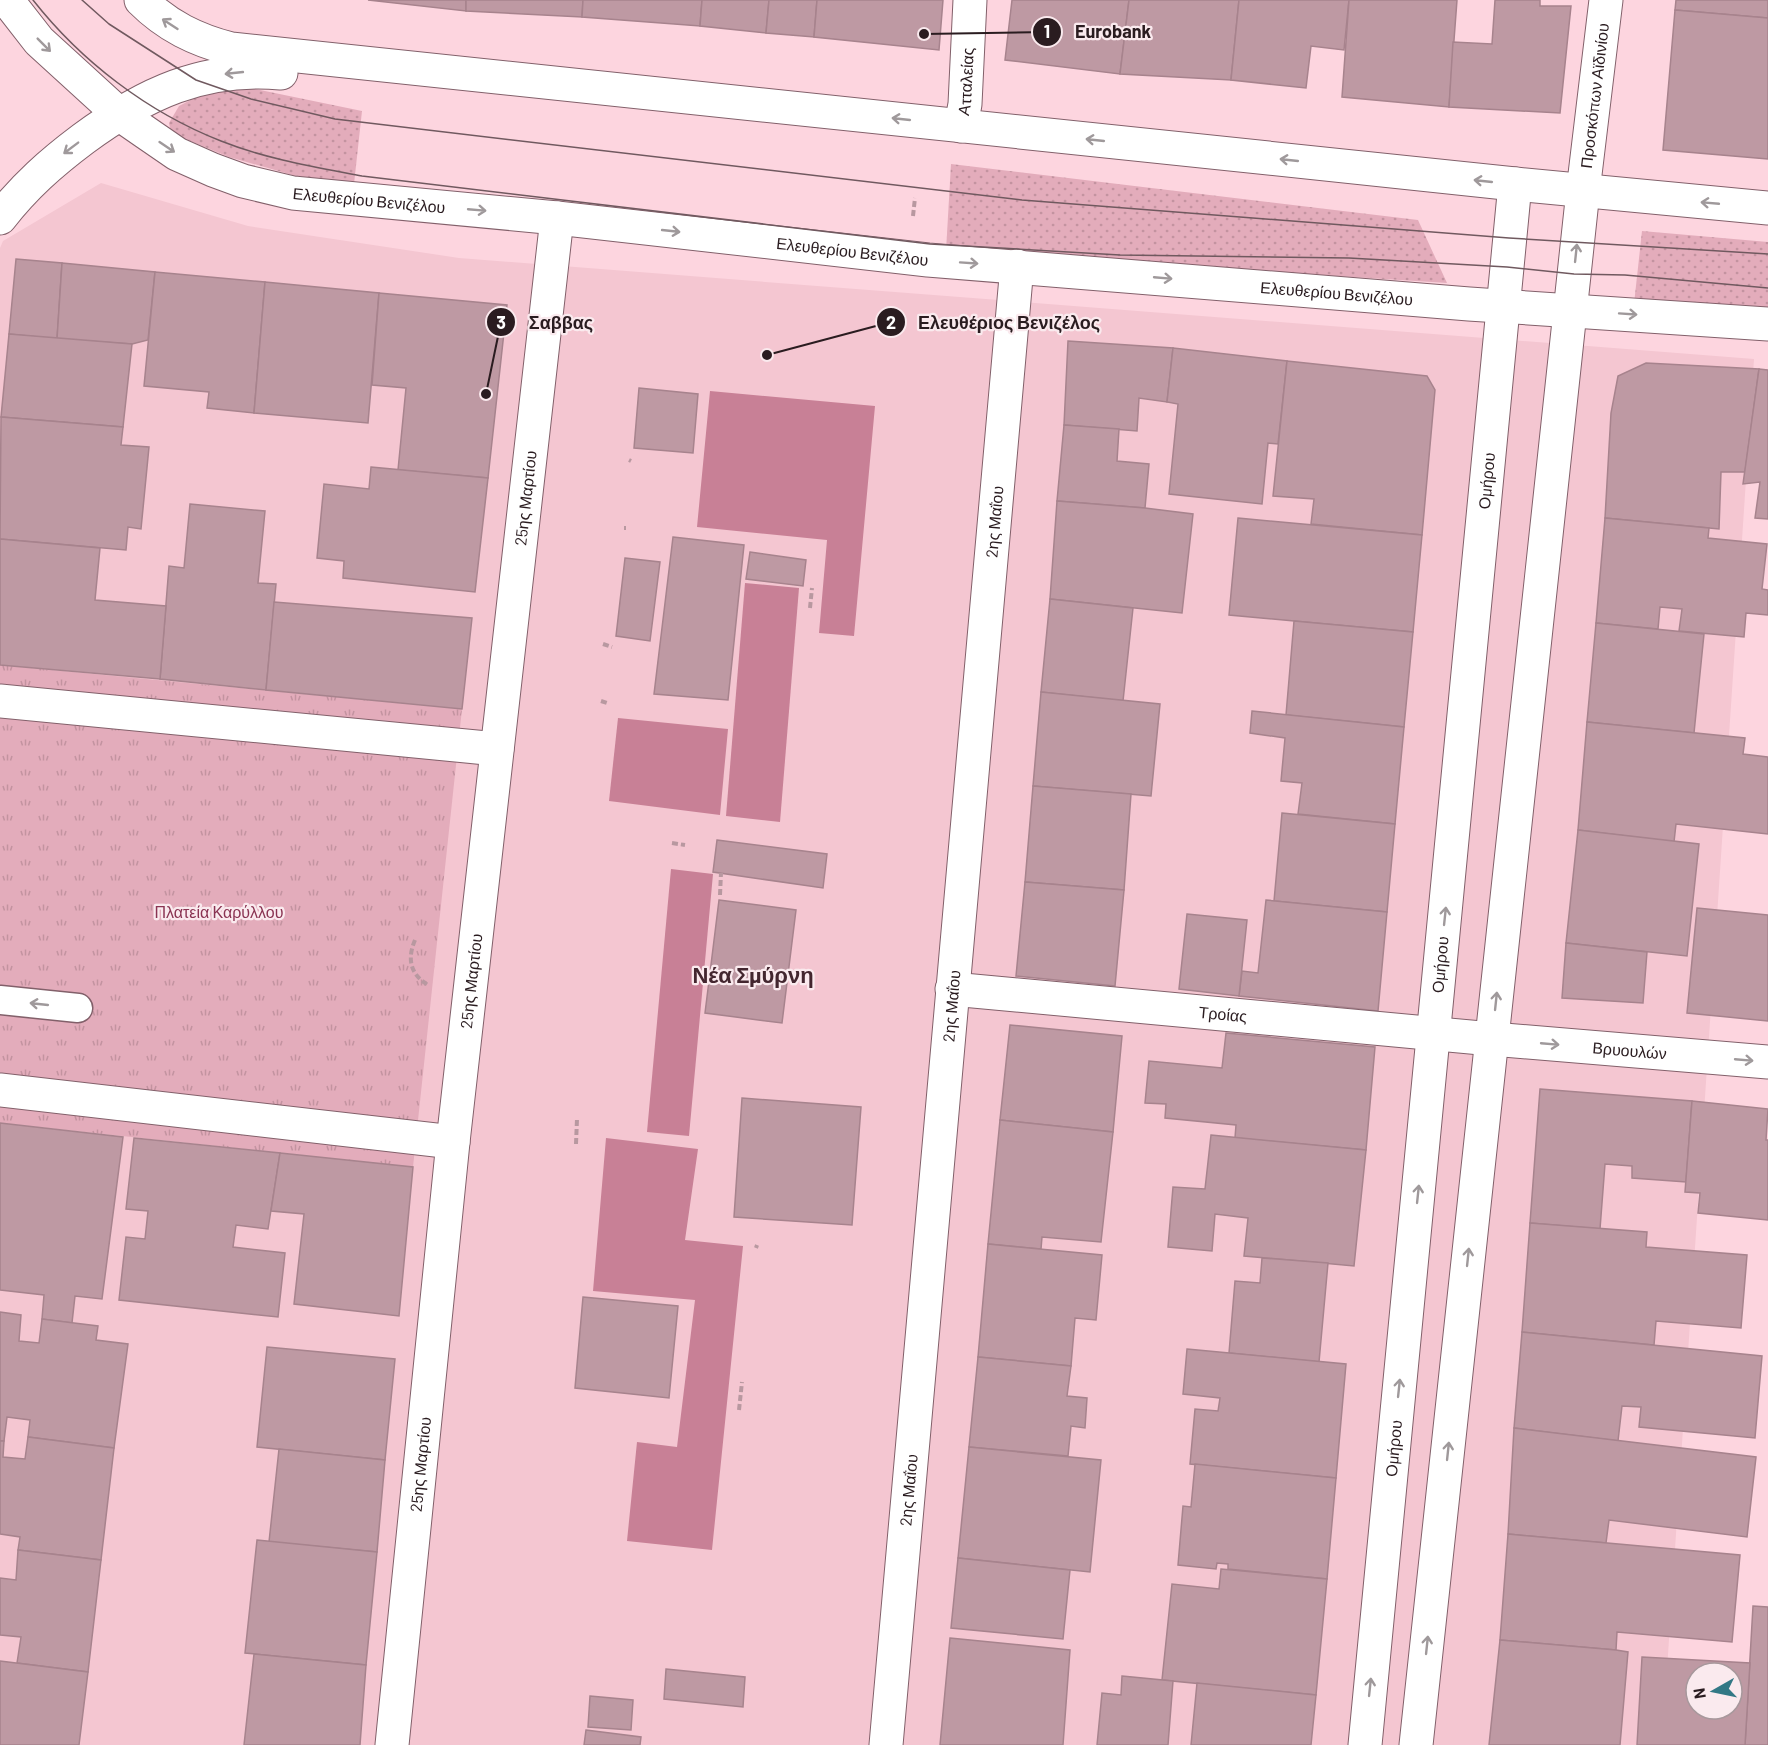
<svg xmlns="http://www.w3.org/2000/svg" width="1768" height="1745" font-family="Barlow,sans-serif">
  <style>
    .built { fill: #f4c6d1 }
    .grass { fill: url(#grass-dots) }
    .park { fill: url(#park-tufts) }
    .water { fill: #c88096 }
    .building { fill: #be99a3; stroke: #a7838d; stroke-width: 1.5; fill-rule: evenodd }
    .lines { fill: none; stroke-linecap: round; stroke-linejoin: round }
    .service-casing { stroke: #82606a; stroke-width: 31 }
    .pedestrian-casing { stroke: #82606a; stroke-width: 35 }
    .minor-casing { stroke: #82606a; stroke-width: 35 }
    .tertiary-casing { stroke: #82606a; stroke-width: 35 }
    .secondary-casing { stroke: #82606a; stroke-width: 35 }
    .path { stroke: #b898a0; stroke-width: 4; stroke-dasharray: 6 3; stroke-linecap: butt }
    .service { stroke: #fff; stroke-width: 28 }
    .pedestrian { stroke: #fff; stroke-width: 33 }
    .minor { stroke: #fff; stroke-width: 33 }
    .tertiary { stroke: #fff; stroke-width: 33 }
    .secondary { stroke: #fff; stroke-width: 33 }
    .tram { stroke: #70595f; stroke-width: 1.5 }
    .oneway { stroke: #9f999b }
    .labels { text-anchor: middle; stroke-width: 4.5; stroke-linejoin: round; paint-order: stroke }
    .street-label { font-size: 16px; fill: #2a1c20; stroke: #faeaee }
    .park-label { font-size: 16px; fill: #8a3352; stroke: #faeaee }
    .district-label { font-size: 22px; font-weight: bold; fill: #43262f; stroke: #faeaee }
    .leader { fill: none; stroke: #2a1c20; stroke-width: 2 }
    .callout-dot { fill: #2a1c20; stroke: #faeaee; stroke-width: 2 }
    .mark-label { font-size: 18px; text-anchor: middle; font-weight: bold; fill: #fff }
    .callout-label { font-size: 18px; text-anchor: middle; font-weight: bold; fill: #2a1c20; stroke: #faeaee; stroke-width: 4.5; stroke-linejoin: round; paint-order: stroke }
  </style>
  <defs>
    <pattern id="grass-dots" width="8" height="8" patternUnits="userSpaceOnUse" patternTransform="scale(1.5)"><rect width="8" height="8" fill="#e3acbb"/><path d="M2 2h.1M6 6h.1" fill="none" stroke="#c393a0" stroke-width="1.8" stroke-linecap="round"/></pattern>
    <pattern id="park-tufts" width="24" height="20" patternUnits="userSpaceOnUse" patternTransform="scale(1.5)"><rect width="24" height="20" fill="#e3acbb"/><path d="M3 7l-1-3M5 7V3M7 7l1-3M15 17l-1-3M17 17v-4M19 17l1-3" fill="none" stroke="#c393a0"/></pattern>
  </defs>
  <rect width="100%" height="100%" fill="#fdd5df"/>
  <!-- built -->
  <polygon class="built" points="101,183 248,226 459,258 1754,359 1662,1745 0,1745 0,248 3,241"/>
  <!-- grass -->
  <g class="grass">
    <polygon points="245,87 362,111 354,184 296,176 229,157 171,133 169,123 179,106 206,92"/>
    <polygon points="951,164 1418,220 1447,283 946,251"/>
    <polygon points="1642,231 1768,242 1768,313 1634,304"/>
  </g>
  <!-- park -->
  <polygon class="park" points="0,665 462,709 413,1167 0,1123"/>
  <!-- water -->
  <g class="water">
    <polygon points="710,391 875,406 854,636 819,633 827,540 697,527"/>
    <polygon points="745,583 799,588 780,822 726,816"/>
    <polygon points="618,718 728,729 720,815 609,801"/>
    <polygon points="671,869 713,874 689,1136 647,1132"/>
    <polygon points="606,1138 698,1149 685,1240 743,1246 712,1550 627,1541 637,1442 677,1447 695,1300 593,1291"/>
  </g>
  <!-- building -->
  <g class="building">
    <polygon points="368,0 466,0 466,11"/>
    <polygon points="466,0 583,0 582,17 466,11"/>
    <polygon points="583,0 702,0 700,26 582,17"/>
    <polygon points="702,0 769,0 766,33 700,26"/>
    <polygon points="769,0 817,0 814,37 766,33"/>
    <polygon points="817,0 943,0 939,50 814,37"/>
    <polygon points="1012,0 1129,0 1120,74 1005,60"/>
    <polygon points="1129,0 1239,0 1231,80 1120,74"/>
    <polygon points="1239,0 1349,0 1344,50 1311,46 1306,88 1231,80"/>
    <polygon points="1349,0 1457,0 1449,107 1342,97"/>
    <polygon points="1495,0 1540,0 1540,6 1571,6 1560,113 1449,107 1453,42 1492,44"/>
    <polygon points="1676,0 1768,0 1768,18 1675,10"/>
    <polygon points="1675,10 1768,18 1768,159 1663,150"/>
    <polygon points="16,259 62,263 57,339 9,334"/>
    <polygon points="62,263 155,272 148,340 132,344 57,339"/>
    <polygon points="155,272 265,282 254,413 207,408 209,392 144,386"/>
    <polygon points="265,282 379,293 368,423 254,413"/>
    <polygon points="379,293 507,305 488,478 398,470 406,388 372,385"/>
    <polygon points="9,334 132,344 123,427 1,417"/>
    <polygon points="1068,341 1173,348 1167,402 1139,398 1137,431 1064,425"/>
    <polygon points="1173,348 1287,361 1278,444 1268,443 1262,504 1169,494 1178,404 1167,402"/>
    <polygon points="1287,361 1427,376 1435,390 1422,535 1311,524 1314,499 1273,496"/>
    <polygon points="1646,363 1759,369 1745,472 1721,472 1719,529 1605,518 1611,413 1618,376"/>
    <polygon points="1759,369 1768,370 1768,519 1755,518 1760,482 1743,484"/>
    <polygon points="639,388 698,394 693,453 634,448"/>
    <polygon points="1,417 123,427 121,445 149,447 141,529 128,527 126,550 0,539"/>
    <polygon points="1064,425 1119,429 1117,461 1149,464 1145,508 1057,501"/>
    <polygon points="371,467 488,478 475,592 343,578 344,561 317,558 324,484 369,489"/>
    <polygon points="1057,501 1145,508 1193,514 1182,613 1050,599"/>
    <polygon points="190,504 265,511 258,583 276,584 266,690 160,679 169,566 184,568"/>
    <polygon points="1238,518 1422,535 1413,632 1229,615"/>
    <polygon points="1605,518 1709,528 1708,538 1767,544 1762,589 1768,590 1768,615 1746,613 1744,637 1679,631 1682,609 1660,607 1658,629 1596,623"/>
    <polygon points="673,537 744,545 728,700 654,694"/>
    <polygon points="0,539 100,548 95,600 166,606 160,679 0,665"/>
    <polygon points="750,552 806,560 803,586 746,579"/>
    <polygon points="625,558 660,562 650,641 616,636"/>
    <polygon points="1050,599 1133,608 1123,701 1041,692"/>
    <polygon points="274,602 472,618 462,709 266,690"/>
    <polygon points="1294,621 1413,632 1404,727 1286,715"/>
    <polygon points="1596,623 1704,634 1694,733 1587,722"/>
    <polygon points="1041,692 1160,704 1151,796 1033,786"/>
    <polygon points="1252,711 1404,727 1395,824 1298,814 1302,783 1281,781 1285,738 1250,733"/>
    <polygon points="1587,722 1745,738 1743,754 1768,757 1768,834 1676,824 1674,842 1578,830"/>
    <polygon points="1033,786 1131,794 1124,890 1025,882"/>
    <polygon points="1282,813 1395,824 1387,912 1274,901"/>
    <polygon points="1578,830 1699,844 1687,956 1566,943"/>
    <polygon points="717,840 827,854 823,888 713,872"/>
    <polygon points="1025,882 1124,890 1115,986 1016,976"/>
    <polygon points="719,900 796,910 782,1023 705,1013"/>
    <polygon points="1266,900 1387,912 1378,1011 1239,996 1242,971 1258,973"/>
    <polygon points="1697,908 1768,915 1768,1021 1687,1013"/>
    <polygon points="1187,914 1247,920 1239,996 1179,989"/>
    <polygon points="1566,943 1647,952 1643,1003 1562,998"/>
    <polygon points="1010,1025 1122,1036 1113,1132 1000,1120"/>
    <polygon points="1226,1033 1375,1047 1366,1150 1235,1138 1236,1125 1165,1118 1166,1104 1145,1103 1149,1061 1222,1068"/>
    <polygon points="1540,1089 1692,1101 1686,1182 1632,1178 1632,1166 1605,1164 1600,1229 1530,1223"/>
    <polygon points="742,1098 861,1107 852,1225 734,1217"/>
    <polygon points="1692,1101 1768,1109 1766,1140 1768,1140 1768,1220 1698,1213 1700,1193 1685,1192"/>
    <polygon points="1000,1120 1113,1132 1101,1242 1042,1237 1041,1249 988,1244"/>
    <polygon points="0,1123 123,1137 102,1299 75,1296 72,1323 42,1319 44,1295 0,1290"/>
    <polygon points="1211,1135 1366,1150 1354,1266 1244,1256 1248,1218 1215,1214 1212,1251 1168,1247 1173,1187 1205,1189"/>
    <polygon points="134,1138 280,1153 268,1229 236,1225 233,1247 285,1253 278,1317 119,1300 126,1237 145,1239 148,1211 126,1209"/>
    <polygon points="280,1153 413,1167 399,1316 294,1304 304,1214 271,1211"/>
    <polygon points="1530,1223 1647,1232 1646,1247 1747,1255 1741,1328 1656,1321 1654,1345 1522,1332"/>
    <polygon points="988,1244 1102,1255 1096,1320 1075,1318 1071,1366 978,1357"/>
    <polygon points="1262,1258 1328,1263 1319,1362 1229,1353 1235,1281 1260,1283"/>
    <polygon points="583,1297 678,1306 669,1398 575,1388"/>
    <polygon points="0,1312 21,1315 19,1341 39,1343 42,1319 98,1326 96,1340 128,1344 114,1448 28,1437 30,1420 7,1417 4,1441 0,1441"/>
    <polygon points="1522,1332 1762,1356 1755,1438 1639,1427 1641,1407 1622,1406 1618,1441 1514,1428"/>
    <polygon points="267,1347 395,1359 385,1460 257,1447"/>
    <polygon points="1187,1349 1346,1364 1336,1478 1190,1464 1195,1409 1218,1411 1220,1398 1183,1394"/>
    <polygon points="978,1357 1071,1366 1067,1396 1087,1398 1085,1428 1071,1426 1068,1456 969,1447"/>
    <polygon points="1514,1428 1756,1457 1747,1537 1609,1520 1606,1543 1508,1534"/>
    <polygon points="28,1437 114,1448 101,1560 18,1550 20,1537 0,1534 0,1441 4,1441 3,1457 25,1459"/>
    <polygon points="969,1447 1101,1460 1090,1572 958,1558"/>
    <polygon points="279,1449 385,1460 377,1552 269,1542"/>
    <polygon points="1195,1464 1336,1478 1327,1579 1228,1569 1228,1564 1217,1563 1216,1569 1178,1565 1183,1506 1191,1507"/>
    <polygon points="1508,1534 1740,1555 1732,1642 1617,1632 1616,1650 1500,1640"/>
    <polygon points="257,1540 377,1552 366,1665 245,1653"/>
    <polygon points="18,1550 101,1560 88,1672 17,1663 21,1637 0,1635 0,1578 16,1580"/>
    <polygon points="958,1558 1070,1570 1063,1639 951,1628"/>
    <polygon points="1221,1569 1327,1579 1316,1695 1162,1680 1172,1584 1219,1589"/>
    <polygon points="1753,1606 1768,1607 1768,1745 1745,1745"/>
    <polygon points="950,1638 1070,1650 1063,1745 940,1745"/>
    <polygon points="1500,1640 1616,1650 1628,1652 1620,1745 1489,1745"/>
    <polygon points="254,1654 366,1665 360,1745 244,1745"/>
    <path d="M1642,1657l108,6 -5,82h-108zM1696,1673h36v36h-36z"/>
    <polygon points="0,1661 88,1672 79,1745 0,1745"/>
    <polygon points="666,1669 745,1677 743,1707 664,1699"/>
    <polygon points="1122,1676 1173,1681 1168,1745 1097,1745 1102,1693 1121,1695"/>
    <polygon points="1197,1683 1316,1695 1311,1745 1191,1745"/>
    <polygon points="590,1696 633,1700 631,1730 588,1727"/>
    <polygon points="586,1730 641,1737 640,1745 584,1745"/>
  </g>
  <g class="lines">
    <!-- service casing -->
    <g class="service-casing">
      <polyline id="service" points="0,1000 78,1008"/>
    </g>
    <!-- pedestrian casing -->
    <g class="pedestrian-casing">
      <g id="pedestrian">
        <polyline points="0,701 497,749"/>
        <path id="s1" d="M952,989l540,50"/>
        <polyline points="0,1090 453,1142"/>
        <path id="s2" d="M392,1745l61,-603 104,-924"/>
        <path id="s3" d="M886,1745l131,-1479"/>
      </g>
    </g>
    <!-- minor casing -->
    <g class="minor-casing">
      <g id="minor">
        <path id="s4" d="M961,126l4,-22 5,-104"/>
        <path id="s5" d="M1583,191l23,-191"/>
        <path id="s6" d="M1492,1039l276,23"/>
      </g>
    </g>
    <!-- tertiary casing -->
    <g class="tertiary-casing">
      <g id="tertiary">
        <path id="s7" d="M1365,1745l150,-1561"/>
        <polyline points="1416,1745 1583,191"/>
      </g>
    </g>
    <!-- secondary casing -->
    <g class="secondary-casing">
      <g id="secondary">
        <path id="s8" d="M7,0l32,41 80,73 26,18 32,22 36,16 30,11 50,12 264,25 371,42 541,44 299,20"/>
        <path d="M141,0c26,26 55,40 90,49l1284,135 253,24"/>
        <path d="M0,218c25,-32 51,-55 83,-79 61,-45 120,-73 198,-66"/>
      </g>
    </g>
    <!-- path -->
    <g class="path">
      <polyline points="913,216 915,198"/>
      <polyline points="629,460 631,461"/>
      <polyline points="624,528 626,528"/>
      <polyline points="810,608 812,588"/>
      <polyline points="603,644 612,647"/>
      <polyline points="601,701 607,703"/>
      <polyline points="672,843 685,845"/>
      <polyline points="720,895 721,873"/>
      <path d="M415,940c-8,19 -5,34 13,45"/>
      <polyline points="576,1144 577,1119"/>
      <polyline points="756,1248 757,1245"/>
      <polyline points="739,1410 742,1382"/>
    </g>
    <!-- service -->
    <use href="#service" class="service"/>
    <!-- pedestrian -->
    <use href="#pedestrian" class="pedestrian"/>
    <!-- minor -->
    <use href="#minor" class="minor"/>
    <!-- tertiary -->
    <use href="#tertiary" class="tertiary"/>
    <!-- secondary -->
    <use href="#secondary" class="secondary"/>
    <!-- tram -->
    <g class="tram">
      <path d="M33,0c48,61 114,112 188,141 45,18 94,26 141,35l568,68 190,11 229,3 158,9 67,7 51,1 143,13"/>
      <polyline points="82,0 109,24 196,80 251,99 335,119 1022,200 1509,238 1768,254"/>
    </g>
  </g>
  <!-- one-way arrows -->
  <defs><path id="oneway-shaft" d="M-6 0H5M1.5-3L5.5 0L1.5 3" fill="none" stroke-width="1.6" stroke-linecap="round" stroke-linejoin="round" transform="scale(1.5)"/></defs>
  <g class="oneway">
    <use href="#oneway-shaft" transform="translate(170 24) rotate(-147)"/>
    <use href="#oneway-shaft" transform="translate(44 45) rotate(45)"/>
    <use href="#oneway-shaft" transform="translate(234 73) rotate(174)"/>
    <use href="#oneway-shaft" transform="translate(901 119) rotate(-174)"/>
    <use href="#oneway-shaft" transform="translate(1095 140) rotate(-174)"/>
    <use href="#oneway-shaft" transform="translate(167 147) rotate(34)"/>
    <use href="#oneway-shaft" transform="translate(71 148) rotate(143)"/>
    <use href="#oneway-shaft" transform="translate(1289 160) rotate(-174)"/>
    <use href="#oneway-shaft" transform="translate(1483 181) rotate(-174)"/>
    <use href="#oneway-shaft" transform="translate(1710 203) rotate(-175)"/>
    <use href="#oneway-shaft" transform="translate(477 210) rotate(5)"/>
    <use href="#oneway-shaft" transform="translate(671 231) rotate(6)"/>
    <use href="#oneway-shaft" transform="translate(1576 253) rotate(-84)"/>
    <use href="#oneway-shaft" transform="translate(969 263) rotate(4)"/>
    <use href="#oneway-shaft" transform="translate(1163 278) rotate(5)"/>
    <use href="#oneway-shaft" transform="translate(1628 314) rotate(4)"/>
    <use href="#oneway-shaft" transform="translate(1445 916) rotate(-84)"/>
    <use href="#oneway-shaft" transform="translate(1496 1001) rotate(-84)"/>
    <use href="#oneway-shaft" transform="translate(39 1004) rotate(-174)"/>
    <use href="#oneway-shaft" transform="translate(1550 1044) rotate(5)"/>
    <use href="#oneway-shaft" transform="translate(1744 1060) rotate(5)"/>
    <use href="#oneway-shaft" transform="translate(1418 1194) rotate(-84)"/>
    <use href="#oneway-shaft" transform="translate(1468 1257) rotate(-84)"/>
    <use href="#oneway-shaft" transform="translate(1399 1388) rotate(-84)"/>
    <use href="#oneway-shaft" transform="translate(1448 1451) rotate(-84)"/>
    <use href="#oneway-shaft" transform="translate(1427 1645) rotate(-84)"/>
    <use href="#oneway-shaft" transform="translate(1370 1687) rotate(-84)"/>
  </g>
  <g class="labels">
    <!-- street labels -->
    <g class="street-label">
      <text dy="6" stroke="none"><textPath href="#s4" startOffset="45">Ατταλείας</textPath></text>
      <text dy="6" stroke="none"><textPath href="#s5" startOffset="96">Προσκόπων Αϊδινίου</textPath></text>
      <text dy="6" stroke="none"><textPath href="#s8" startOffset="430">Ελευθερίου Βενιζέλου</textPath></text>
      <text dy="6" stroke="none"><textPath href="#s8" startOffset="916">Ελευθερίου Βενιζέλου</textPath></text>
      <text dy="6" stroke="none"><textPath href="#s8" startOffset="1402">Ελευθερίου Βενιζέλου</textPath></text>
      <text dy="6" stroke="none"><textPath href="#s7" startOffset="1270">Ομήρου</textPath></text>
      <text dy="6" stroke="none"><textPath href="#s2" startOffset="1254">25ης Μαρτίου</textPath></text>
      <text dy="6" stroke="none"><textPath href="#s3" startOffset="1228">2ης Μαΐου</textPath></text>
      <text dy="6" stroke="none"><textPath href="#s7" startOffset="784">Ομήρου</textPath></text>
      <text dy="6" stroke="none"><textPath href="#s2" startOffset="768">25ης Μαρτίου</textPath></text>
      <text dy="6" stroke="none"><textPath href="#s3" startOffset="742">2ης Μαΐου</textPath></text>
      <text dy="6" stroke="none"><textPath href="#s1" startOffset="272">Τροίας</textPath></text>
      <text dy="6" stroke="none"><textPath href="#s6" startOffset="138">Βρυουλών</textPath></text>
      <text dy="6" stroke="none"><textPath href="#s7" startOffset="298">Ομήρου</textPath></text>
      <text dy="6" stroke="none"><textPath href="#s2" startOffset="282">25ης Μαρτίου</textPath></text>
      <text dy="6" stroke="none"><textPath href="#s3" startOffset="256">2ης Μαΐου</textPath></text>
    </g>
    <!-- park labels -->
    <g class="park-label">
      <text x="219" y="918">Πλατεία Καρύλλου</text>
    </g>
    <!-- district labels -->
    <g class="district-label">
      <text x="753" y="983">Νέα Σμύρνη</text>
    </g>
  </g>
  <!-- callouts -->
  <path class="leader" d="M924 34L1047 32M767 355L891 322M486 394L501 322"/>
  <g class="callout-dot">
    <circle cx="924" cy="34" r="6"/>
    <circle cx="767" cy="355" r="6"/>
    <circle cx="486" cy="394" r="6"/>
    <circle cx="1047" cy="32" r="15"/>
    <circle cx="891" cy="322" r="15"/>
    <circle cx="501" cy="322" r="15"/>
  </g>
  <g class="mark-label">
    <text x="1047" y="38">1</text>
    <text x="891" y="329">2</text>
    <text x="501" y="329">3</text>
  </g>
  <g class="callout-label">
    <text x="1113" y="38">Eurobank</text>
    <text x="1009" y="329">Ελευθέριος Βενιζέλος</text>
    <text x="561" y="329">Σαββας</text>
  </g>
  <!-- north arrow -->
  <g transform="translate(1714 1691) rotate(261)"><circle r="28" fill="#faeaee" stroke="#a7989c" stroke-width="1.5"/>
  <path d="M0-4.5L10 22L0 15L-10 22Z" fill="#327885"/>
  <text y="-9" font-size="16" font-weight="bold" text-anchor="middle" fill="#2a1c20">N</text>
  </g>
</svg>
